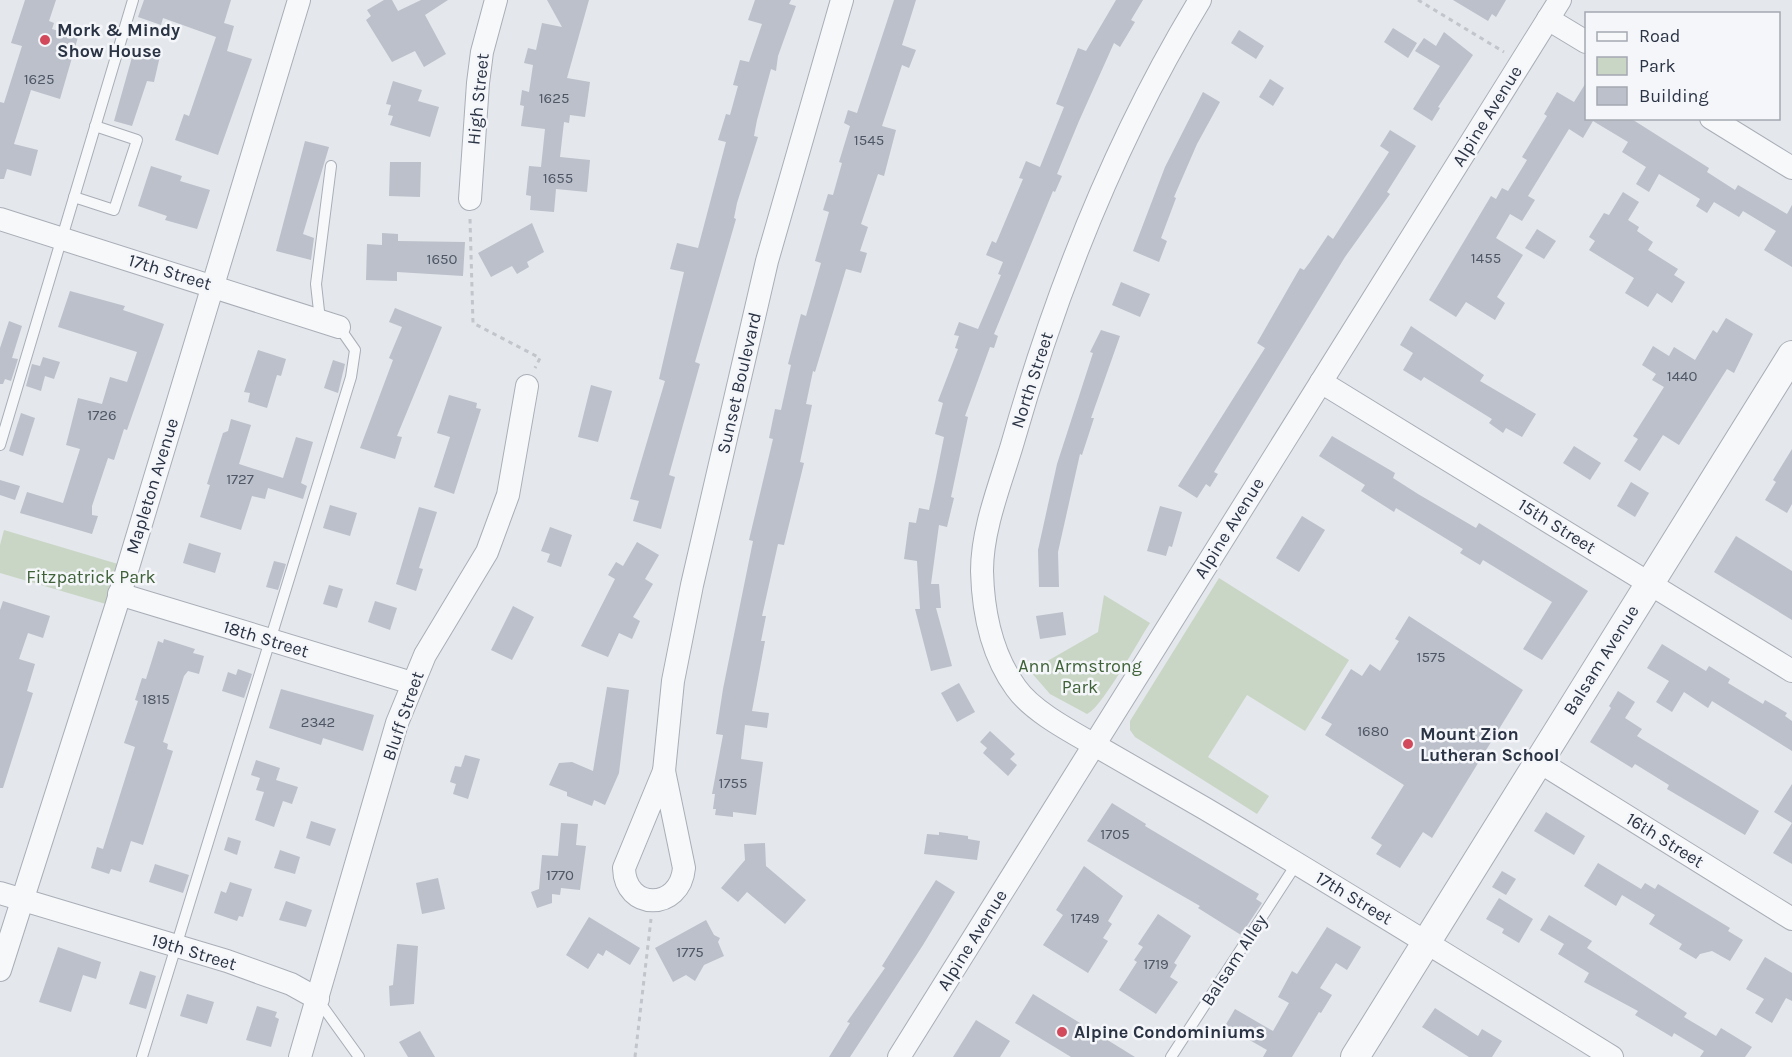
<svg xmlns="http://www.w3.org/2000/svg" width="1792" height="1057" font-family="Karla,sans-serif">
  <style>
    .green { fill: #c9d6c5 }
    .building { fill: #bbc0ca }
    .lines { fill: none; stroke-linecap: round; stroke-linejoin: round }
    .service-casing { stroke: #a9aeb7; stroke-width: 12 }
    .minor-casing { stroke: #a9aeb7; stroke-width: 24 }
    .tertiary-casing { stroke: #a9aeb7; stroke-width: 30 }
    .path { stroke: #c2c5cb; stroke-width: 3; stroke-dasharray: 4.5 4.5; stroke-linecap: butt }
    .service { stroke: #f7f8fa; stroke-width: 10 }
    .minor { stroke: #f7f8fa; stroke-width: 22 }
    .tertiary { stroke: #f7f8fa; stroke-width: 28 }
    .poi-dot { fill: #d1495b; stroke: #f4f6f9; stroke-width: 2 }
    .labels { text-anchor: middle; stroke-width: 5; stroke-linejoin: round; paint-order: stroke }
    .number-label { font-size: 15px; fill: #4f5766 }
    .poi-label { font-size: 18px; font-weight: bold; fill: #2b3445; stroke: #f4f6f9; text-anchor: start }
    .street-label { font-size: 18px; fill: #2b3445; stroke: #f4f6f9 }
    .park-label { font-size: 18px; fill: #3f6138; stroke: #f4f6f9 }
  </style>
  <rect width="100%" height="100%" fill="#e4e7ec"/>
  <!-- green -->
  <g class="green">
    <polygon points="4,530 128,567 116,607 0,573 0,545"/>
    <polygon points="1219,578 1349,660 1305,731 1247,695 1208,757 1269,796 1257,814 1135,737 1130,730 1130,721"/>
    <path d="M1104,595l46,28c-11,17 -49,86 -63,91l-37,-20 -20,-23 68,-39z"/>
  </g>
  <!-- building -->
  <g class="building">
    <polygon points="25,0 56,0 49,21 54,23 52,29 78,37 60,99 31,90 14,144 38,150 31,176 7,169 4,179 0,179 0,102 4,103 22,46 11,43"/>
    <polygon points="144,0 231,0 224,23 234,26 227,51 252,59 218,155 175,140 184,114 189,116 216,37 163,18 161,25 138,17"/>
    <polygon points="384,0 392,0 398,11 421,0 448,0 425,15 446,54 424,67 415,51 392,62 366,20 371,16 367,10"/>
    <polygon points="547,0 589,0 567,78 590,82 585,117 570,115 569,123 564,122 560,157 590,160 587,192 556,189 554,212 530,210 531,196 526,195 529,166 541,167 545,129 521,126 524,106 520,105 522,90 529,92 533,65 524,63 528,48 536,50 542,23 562,27"/>
    <polygon points="755,0 791,0 789,4 796,6 778,56 776,71 771,69 757,120 754,136 758,137 737,203 734,218 736,219 695,362 700,364 669,475 675,477 661,529 633,521 639,501 630,499 665,381 659,379 684,272 670,269 677,243 698,248 726,142 718,140 726,114 730,115 738,86 733,85 740,60 749,62 762,24 748,20"/>
    <polygon points="894,0 916,0 902,45 916,50 909,68 902,65 882,126 896,130 884,176 878,174 861,224 868,227 860,251 867,253 861,273 846,269 815,372 813,371 806,404 812,405 800,462 804,463 784,545 778,544 762,616 766,616 761,641 765,641 752,711 769,713 767,728 745,725 741,759 763,762 756,815 733,812 733,817 715,815 716,809 713,809 715,794 712,794 723,735 716,734 723,689 753,541 749,540 773,439 769,438 775,409 781,410 791,365 788,364 801,314 806,316 821,263 815,261 829,212 823,210 828,194 833,195 842,163 839,162 850,126 844,123 848,110 857,113"/>
    <polygon points="1116,0 1143,0 1131,20 1135,22 1120,47 1114,43 1079,121 1057,174 1062,176 1055,192 1053,191 994,334 998,336 994,348 990,347 965,416 968,417 951,497 954,498 947,527 939,525 931,584 939,584 941,608 936,608 952,666 931,671 915,609 920,609 917,561 904,559 909,522 916,523 919,508 929,510 935,482 944,437 935,434 943,403 938,401 958,349 955,348 959,336 954,335 959,322 978,329 1001,275 998,274 1003,262 986,255 992,241 996,243 1023,179 1019,178 1026,161 1040,167 1064,107 1056,104 1078,48 1086,51"/>
    <polygon points="1453,0 1506,0 1496,17 1492,14 1488,21"/>
    <polygon points="1393,28 1417,43 1408,58 1384,42"/>
    <polygon points="1239,30 1264,46 1256,59 1231,43"/>
    <polygon points="1444,32 1473,55 1438,107 1440,108 1432,121 1413,109 1440,66 1415,51 1424,38 1436,46"/>
    <polygon points="134,50 160,56 154,82 147,81 132,126 114,121"/>
    <polygon points="1270,79 1284,88 1273,106 1259,97"/>
    <polygon points="393,81 422,90 418,101 439,107 430,137 390,125 393,116 388,115 391,105 386,104"/>
    <polygon points="1587,81 1587,118 1630,118 1709,168 1707,172 1735,190 1738,185 1787,214 1792,205 1792,267 1764,250 1776,231 1743,211 1739,217 1714,202 1707,213 1696,206 1700,199 1659,174 1649,192 1636,184 1646,167 1622,152 1628,142 1593,121 1583,138 1569,129 1528,196 1535,200 1522,221 1510,214 1496,238 1523,255 1497,297 1505,303 1495,320 1466,302 1456,317 1429,300 1491,196 1496,199 1502,188 1508,191 1527,160 1522,157 1547,116 1544,114 1557,92 1574,102"/>
    <polygon points="1203,92 1220,102 1197,144 1174,197 1176,198 1161,238 1167,241 1159,262 1133,251 1165,167"/>
    <polygon points="1390,130 1416,146 1387,192 1390,194 1345,257 1220,462 1214,472 1218,474 1210,487 1206,484 1197,498 1178,486 1265,348 1257,343 1300,268 1304,270 1310,262 1328,235 1333,239 1389,152 1380,146"/>
    <polygon points="305,141 329,147 303,234 314,238 311,260 276,251"/>
    <polygon points="390,162 421,162 420,197 389,196"/>
    <polygon points="151,166 182,176 180,181 210,190 197,229 165,220 167,216 138,206"/>
    <polygon points="1623,192 1639,202 1628,220 1639,227 1637,231 1653,242 1648,250 1678,269 1674,275 1685,282 1672,303 1657,293 1648,307 1625,293 1634,278 1589,250 1595,241 1589,237 1604,213 1609,215"/>
    <polygon points="532,223 544,252 527,262 529,267 517,274 512,266 491,277 478,253"/>
    <polygon points="1537,229 1556,241 1544,259 1525,248"/>
    <polygon points="382,233 398,234 398,241 465,242 463,276 397,272 397,281 366,280 367,244 382,245"/>
    <polygon points="1121,282 1150,294 1140,317 1112,305"/>
    <polygon points="70,291 125,306 123,310 164,324 127,430 124,429 114,460 108,458 92,506 92,515 98,516 92,534 20,513 27,492 63,503 80,449 66,445 78,398 102,404 110,377 127,382 137,352 58,327"/>
    <polygon points="395,308 442,327 397,436 402,437 395,459 360,448 393,360 389,358 402,327 389,322"/>
    <polygon points="1726,318 1753,334 1734,373 1727,369 1679,445 1663,435 1640,471 1624,461 1638,439 1633,436 1664,387 1652,380 1656,374 1642,365 1653,346 1669,356 1674,347 1695,360 1713,330 1717,333"/>
    <polygon points="9,321 22,326 12,358 18,359 11,381 5,379 3,384 0,384 0,348"/>
    <polygon points="1411,326 1484,375 1480,381 1536,414 1522,437 1506,428 1503,433 1489,423 1492,419 1424,377 1421,381 1403,370 1413,353 1400,345"/>
    <polygon points="1101,330 1120,336 1091,418 1094,418 1082,455 1080,454 1058,552 1059,587 1039,587 1038,550 1057,464 1093,353 1090,352"/>
    <polygon points="258,350 286,359 281,376 277,375 267,408 248,402 250,393 244,392"/>
    <polygon points="43,357 60,362 54,379 45,376 41,391 26,386 32,364 40,366"/>
    <polygon points="333,360 345,364 338,393 324,388"/>
    <polygon points="591,385 612,391 598,442 578,437"/>
    <polygon points="449,395 477,403 476,408 481,409 454,494 434,487 450,437 437,433"/>
    <polygon points="21,413 35,418 23,456 9,451"/>
    <polygon points="231,419 251,425 239,464 283,478 296,437 313,442 301,483 307,486 303,499 268,488 265,499 252,496 241,530 200,517 210,485 207,484 223,433 228,431"/>
    <polygon points="1332,436 1395,473 1393,478 1418,494 1476,528 1479,523 1588,591 1542,660 1523,649 1552,602 1483,560 1480,565 1460,553 1463,549 1396,508 1394,512 1361,491 1365,485 1319,456"/>
    <polygon points="1574,446 1601,463 1590,480 1563,463"/>
    <polygon points="1792,449 1792,504 1787,513 1765,500 1776,482 1773,480"/>
    <polygon points="0,480 20,486 15,500 0,495"/>
    <polygon points="1631,482 1649,493 1635,517 1617,506"/>
    <polygon points="330,505 357,513 350,536 323,528"/>
    <polygon points="1160,506 1182,512 1172,547 1169,546 1166,556 1147,551"/>
    <polygon points="419,507 437,512 419,568 423,569 416,591 396,584"/>
    <polygon points="1302,516 1325,530 1299,572 1276,558"/>
    <polygon points="550,527 572,535 561,567 547,562 550,554 541,551"/>
    <polygon points="1736,536 1792,571 1792,620 1714,572"/>
    <polygon points="637,542 659,555 645,579 653,584 633,617 640,621 632,639 619,633 608,657 581,646 615,579 608,575 616,562 623,566"/>
    <polygon points="189,543 221,553 215,573 183,563"/>
    <polygon points="274,561 286,564 278,590 266,587"/>
    <polygon points="329,585 343,589 337,608 323,604"/>
    <polygon points="3,601 50,616 43,638 28,633 19,659 35,664 27,691 33,693 3,788 0,788 0,610"/>
    <polygon points="375,601 397,608 390,630 368,622"/>
    <polygon points="513,606 534,617 512,660 491,650"/>
    <polygon points="1063,612 1066,635 1040,639 1036,616"/>
    <polygon points="1409,616 1523,690 1432,838 1423,832 1400,868 1376,854 1382,845 1371,838 1404,785 1325,735 1332,724 1321,718 1351,669 1362,676 1370,664 1380,671 1399,641 1395,639"/>
    <polygon points="164,639 195,649 193,653 204,656 199,674 188,671 184,676 163,742 168,744 167,749 173,751 143,845 131,841 121,872 111,869 109,874 91,868 97,847 103,849 135,747 124,743 138,701 135,700 142,678 146,679 158,641 163,643"/>
    <polygon points="1662,644 1706,671 1709,666 1730,679 1728,683 1763,704 1765,700 1787,713 1785,716 1792,721 1792,751 1712,701 1708,708 1684,692 1672,712 1656,702 1669,681 1647,668"/>
    <polygon points="238,669 252,674 244,698 222,691 228,672 236,675"/>
    <polygon points="959,683 975,712 957,722 941,693"/>
    <polygon points="607,687 629,690 619,773 605,805 594,800 592,806 567,796 567,792 549,785 559,763 572,762 593,771"/>
    <polygon points="281,689 374,715 363,751 323,738 321,745 269,728"/>
    <polygon points="1618,691 1635,702 1625,718 1642,729 1637,736 1759,811 1745,835 1667,789 1669,785 1635,764 1632,768 1590,742 1611,708 1609,706"/>
    <polygon points="990,731 1015,754 1010,759 1017,765 1008,776 983,753 987,748 980,742"/>
    <polygon points="465,755 480,759 468,799 453,794 456,784 450,782 455,766 461,767"/>
    <polygon points="256,760 280,768 276,780 298,787 292,804 283,801 274,827 255,820 264,792 256,790 260,778 251,775"/>
    <polygon points="1792,784 1792,864 1773,853 1792,823 1774,812"/>
    <polygon points="1112,803 1146,824 1145,826 1259,894 1256,899 1262,903 1241,935 1198,908 1200,906 1087,841"/>
    <polygon points="1546,812 1585,836 1574,855 1534,831"/>
    <polygon points="311,821 336,829 330,846 306,838"/>
    <polygon points="561,823 578,824 576,845 586,846 580,890 561,888 560,895 552,894 552,903 537,908 531,892 539,889 542,855 558,856"/>
    <polygon points="939,832 968,836 968,839 980,841 977,860 924,854 927,834 939,835"/>
    <polygon points="228,837 241,841 237,855 224,850"/>
    <polygon points="765,843 766,866 806,900 785,924 747,892 738,902 721,888 745,860 744,844"/>
    <polygon points="280,850 300,857 295,874 274,868"/>
    <polygon points="1598,863 1641,889 1645,883 1655,889 1658,884 1730,928 1728,931 1743,940 1730,961 1712,951 1700,954 1696,959 1679,949 1682,944 1649,924 1655,915 1622,895 1616,906 1584,886"/>
    <polygon points="155,864 189,875 183,893 149,882"/>
    <polygon points="1084,866 1123,896 1108,921 1112,924 1103,938 1108,941 1088,973 1043,945 1063,915 1056,910"/>
    <polygon points="1502,871 1516,879 1506,895 1492,887"/>
    <polygon points="438,878 445,909 422,914 416,883"/>
    <polygon points="936,880 955,892 923,945 850,1057 829,1057 850,1023 847,1022 885,968 882,966"/>
    <polygon points="230,882 252,889 243,917 239,916 237,921 214,913 221,891 226,893"/>
    <polygon points="1499,898 1533,919 1519,943 1502,933 1504,929 1486,919"/>
    <polygon points="286,901 312,910 306,927 279,920"/>
    <polygon points="1158,914 1191,936 1174,963 1177,965 1170,977 1178,982 1156,1014 1119,990 1137,962 1134,960 1143,947 1138,944"/>
    <polygon points="1549,915 1592,941 1587,948 1687,1013 1684,1017 1716,1036 1721,1028 1752,1047 1745,1057 1700,1057 1704,1051 1674,1033 1672,1037 1635,1015 1638,1011 1584,982 1589,973 1558,954 1564,944 1540,930"/>
    <polygon points="589,917 640,948 630,965 606,950 603,956 598,953 588,969 566,955"/>
    <polygon points="706,920 714,935 720,938 718,942 724,956 704,965 695,981 686,975 673,982 655,948"/>
    <polygon points="1327,927 1361,947 1347,970 1336,963 1320,988 1332,995 1321,1013 1319,1012 1292,1057 1263,1057 1267,1050 1225,1026 1235,1009 1273,1031 1289,1003 1278,997 1292,971 1297,974"/>
    <polygon points="397,944 418,946 414,1004 390,1006 389,986 393,985"/>
    <polygon points="58,947 101,962 96,979 83,975 71,1012 39,1002"/>
    <polygon points="1765,957 1792,973 1792,1001 1786,998 1772,1023 1755,1013 1764,999 1746,989"/>
    <polygon points="140,971 156,976 146,1009 129,1004"/>
    <polygon points="187,994 214,1002 207,1024 180,1016"/>
    <polygon points="1033,994 1135,1057 1071,1057 1015,1023"/>
    <polygon points="257,1006 277,1012 275,1017 279,1019 271,1047 246,1040"/>
    <polygon points="1435,1008 1478,1036 1482,1029 1502,1041 1492,1057 1469,1057 1422,1027"/>
    <polygon points="976,1020 1010,1041 1000,1057 953,1057"/>
    <polygon points="420,1031 435,1057 408,1057 399,1042"/>
  </g>
  <g class="lines">
    <!-- service casing -->
    <g class="service-casing">
      <g id="service">
        <polyline points="74,197 114,210 137,140 95,126"/>
        <polyline points="320,320 316,284 331,166"/>
        <polyline points="0,445 133,0"/>
        <polyline points="318,1000 359,1057"/>
        <polyline points="142,1057 351,377 355,350 339,327"/>
        <polyline points="1171,1057 1297,863"/>
      </g>
    </g>
    <!-- minor casing -->
    <g class="minor-casing">
      <g id="minor">
        <path d="M1200,0c-84,138 -144,290 -188,445 -12,40 -30,84 -30,126 1,41 10,84 34,117 17,24 56,44 82,59 35,20 71,41 106,61 137,81 272,165 408,249"/>
        <polyline points="1548,19 1586,42"/>
        <polyline points="1711,118 1792,168"/>
        <polyline points="470,199 478,83 482,52 496,0"/>
        <polyline points="0,219 339,327"/>
        <polyline points="1321,382 1792,671"/>
        <polyline points="119,594 412,683"/>
        <polyline points="1538,761 1792,919"/>
        <polyline points="664,771 673,681 692,585 767,261 842,0"/>
        <path d="M664,771l20,97c-4,43 -59,43 -60,0z"/>
        <polyline points="0,893 227,961 291,984 318,999"/>
        <polyline points="0,970 116,607 299,0"/>
        <polyline points="300,1057 397,723 425,655 487,552 508,495 527,386"/>
        <polyline points="899,1057 1560,0"/>
      </g>
    </g>
    <!-- tertiary casing -->
    <g class="tertiary-casing">
      <polyline id="tertiary" points="1355,1057 1792,355"/>
    </g>
    <!-- path -->
    <g class="path">
      <polyline points="1418,0 1504,52"/>
      <polyline points="470,219 473,323 540,358 535,368"/>
      <polyline points="635,1057 651,919"/>
    </g>
    <!-- service -->
    <use href="#service" class="service"/>
    <!-- minor -->
    <use href="#minor" class="minor"/>
    <!-- tertiary -->
    <use href="#tertiary" class="tertiary"/>
  </g>
  <!-- markers -->
  <g class="poi-dot">
    <circle cx="45" cy="40" r="6"/>
    <circle cx="1408" cy="744" r="6"/>
    <circle cx="1062" cy="1032" r="6"/>
  </g>
  <g class="labels">
    <!-- number labels -->
    <g class="number-label">
      <text x="39" y="84">1625</text>
      <text x="554" y="103">1625</text>
      <text x="869" y="145">1545</text>
      <text x="558" y="183">1655</text>
      <text x="1486" y="263">1455</text>
      <text x="442" y="264">1650</text>
      <text x="1682" y="381">1440</text>
      <text x="102" y="420">1726</text>
      <text x="240" y="484">1727</text>
      <text x="1431" y="662">1575</text>
      <text x="156" y="704">1815</text>
      <text x="318" y="727">2342</text>
      <text x="1373" y="736">1680</text>
      <text x="733" y="788">1755</text>
      <text x="1115" y="839">1705</text>
      <text x="560" y="880">1770</text>
      <text x="1085" y="923">1749</text>
      <text x="690" y="957">1775</text>
      <text x="1156" y="969">1719</text>
    </g>
    <!-- poi labels -->
    <g class="poi-label">
      <text x="57" y="36">Mork &amp; Mindy<tspan x="57" dy="21">Show House</tspan></text>
      <text x="1420" y="740">Mount Zion<tspan x="1420" dy="21">Lutheran School</tspan></text>
      <text x="1074" y="1038">Alpine Condominiums</text>
    </g>
    <!-- street labels -->
    <g class="street-label">
      <text transform="translate(478 99) rotate(-84)" y="6">High Street</text>
      <text transform="translate(1487 116) rotate(-58)" y="6">Alpine Avenue</text>
      <text transform="translate(170 272) rotate(17)" y="6">17th Street</text>
      <text transform="translate(1032 380) rotate(-72)" y="6">North Street</text>
      <text transform="translate(739 383) rotate(-77)" y="6">Sunset Boulevard</text>
      <text transform="translate(152 486) rotate(-73)" y="6">Mapleton Avenue</text>
      <text transform="translate(1557 526) rotate(32)" y="6">15th Street</text>
      <text transform="translate(1229 528) rotate(-58)" y="6">Alpine Avenue</text>
      <text transform="translate(266 639) rotate(17)" y="6">18th Street</text>
      <text transform="translate(1601 660) rotate(-58)" y="6">Balsam Avenue</text>
      <text transform="translate(403 716) rotate(-71)" y="6">Bluff Street</text>
      <text transform="translate(1665 840) rotate(32)" y="6">16th Street</text>
      <text transform="translate(1354 898) rotate(31)" y="6">17th Street</text>
      <text transform="translate(972 940) rotate(-58)" y="6">Alpine Avenue</text>
      <text transform="translate(194 952) rotate(17)" y="6">19th Street</text>
      <text transform="translate(1234 960) rotate(-57)" y="6">Balsam Alley</text>
    </g>
    <!-- park labels -->
    <g class="park-label">
      <text x="91" y="583">Fitzpatrick Park</text>
      <text x="1080" y="672">Ann Armstrong<tspan x="1080" dy="21">Park</tspan></text>
    </g>
  </g>
  <!-- legend -->
  <rect x="1585" y="12" width="195" height="108" fill="#f4f6f9" stroke="#a4a8b1" stroke-width="1.5"/>
  <rect x="1597" y="32" width="30" height="9" fill="#f7f8fa" stroke="#a4a8b1" stroke-width="1.5"/>
  <text x="1639" y="42" font-size="18" fill="#2b3445">Road</text>
  <rect x="1597" y="57" width="30" height="18" fill="#c9d6c5" stroke="#a4a8b1" stroke-width="1.5"/>
  <text x="1639" y="72" font-size="18" fill="#2b3445">Park</text>
  <rect x="1597" y="87" width="30" height="18" fill="#bbc0ca" stroke="#a4a8b1" stroke-width="1.5"/>
  <text x="1639" y="102" font-size="18" fill="#2b3445">Building</text>
</svg>
